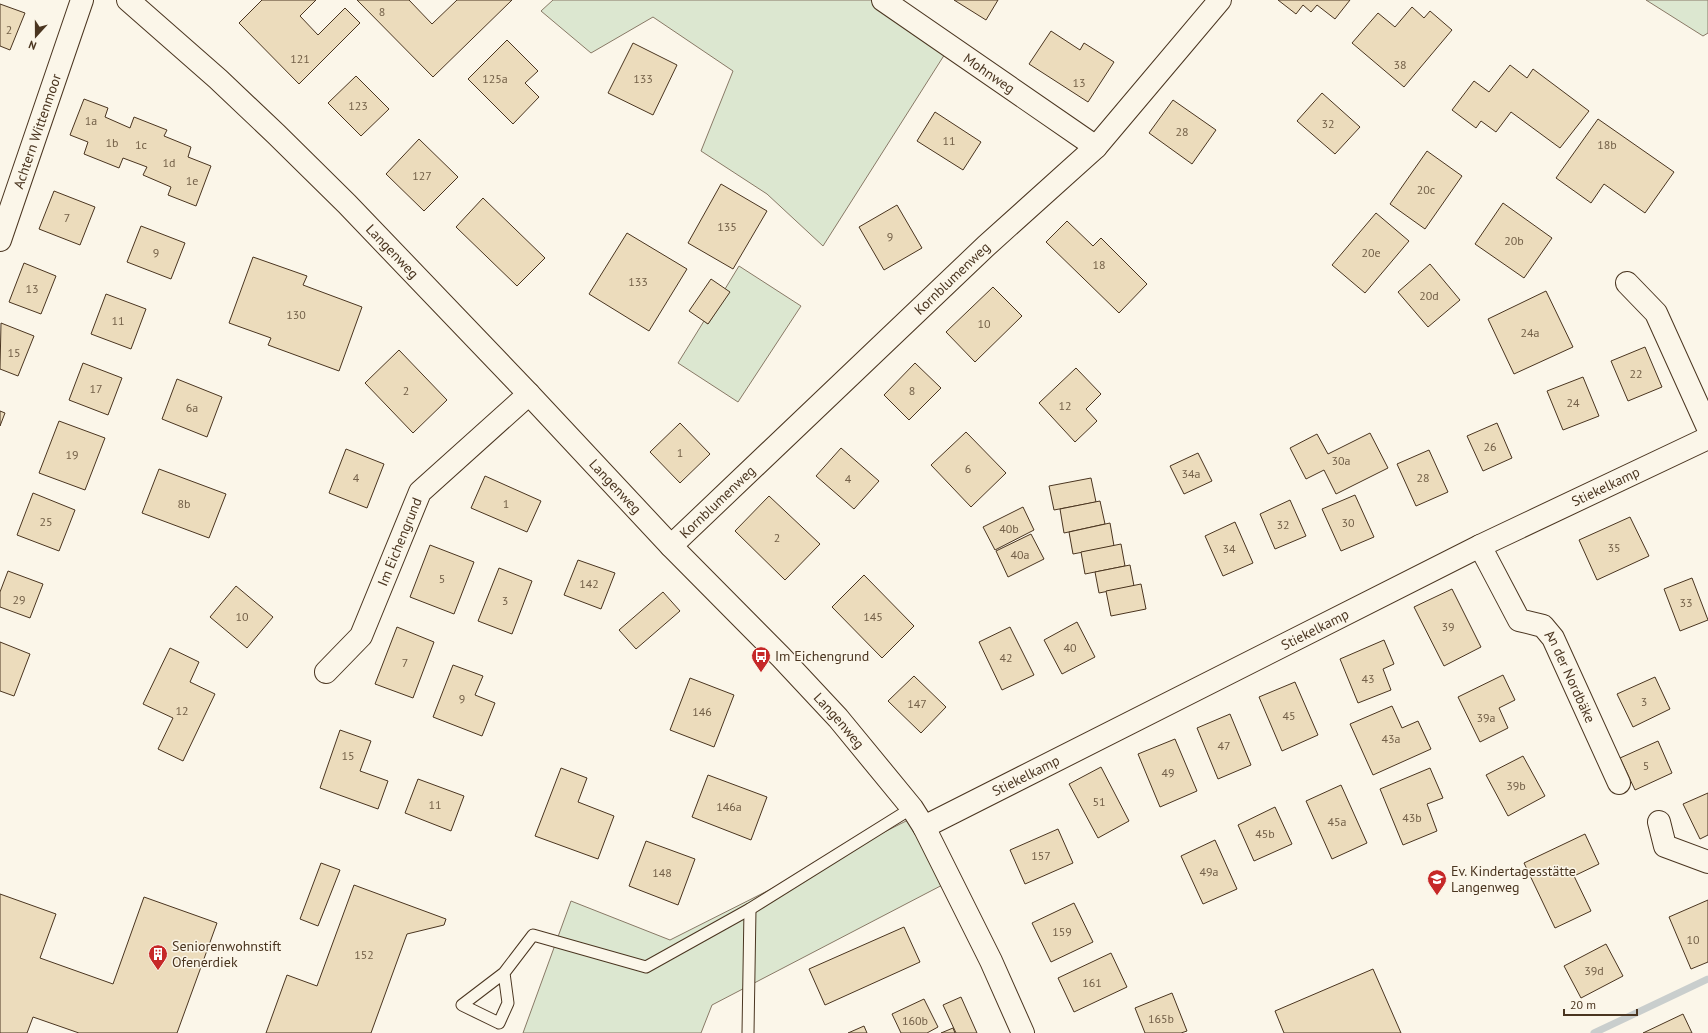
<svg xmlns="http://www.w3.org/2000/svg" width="1708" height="1033" font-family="'PT Sans',sans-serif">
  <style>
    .green { fill: #dce7d0; stroke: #887966 }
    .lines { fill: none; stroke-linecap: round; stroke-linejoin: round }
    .stream { stroke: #c9cecd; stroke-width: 7 }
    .building { fill: #ecdcbc; stroke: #4a3520 }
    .lane-casing { stroke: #4a3520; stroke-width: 13 }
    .street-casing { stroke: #4a3520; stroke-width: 24 }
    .lane { stroke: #fbf6e9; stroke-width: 11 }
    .street { stroke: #fbf6e9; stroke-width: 22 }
    .labels { text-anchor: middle; stroke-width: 3; stroke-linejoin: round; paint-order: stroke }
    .number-label { font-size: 12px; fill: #725f47 }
    .street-label { font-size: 14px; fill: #4a3520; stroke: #fbf6e9 }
    .poi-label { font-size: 14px; fill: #4a3520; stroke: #fbf6e9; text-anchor: start }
  </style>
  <rect width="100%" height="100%" fill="#fbf6e9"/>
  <!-- green -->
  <g class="green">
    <polygon points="553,0 883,0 950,46 823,246 767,194 701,151 733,71 653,17 591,53 541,11"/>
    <polygon points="1646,0 1708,0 1708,33 1703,36"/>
    <polygon points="739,266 801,306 738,402 678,363 704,321 708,324 729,292 725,289"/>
    <polygon points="916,816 950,881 712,1005 701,1033 523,1033 571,901 670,940"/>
  </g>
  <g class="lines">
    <!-- stream -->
    <polyline class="stream" points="1594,1033 1708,979"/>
  </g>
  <!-- building -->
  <g class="building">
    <polygon points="262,0 316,0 300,16 318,35 345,8 360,23 299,84 239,23"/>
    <polygon points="357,0 409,0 432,24 457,0 512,0 433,77"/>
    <polygon points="954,0 998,0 986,20"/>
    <polygon points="1278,0 1350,0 1335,19 1317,5 1311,12 1303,5 1296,14"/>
    <polygon points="0,4 25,13 10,50 0,46"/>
    <polygon points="1412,7 1424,18 1430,11 1452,30 1404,87 1352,43 1378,13 1395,27"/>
    <polygon points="1051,31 1080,50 1084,43 1114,62 1088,102 1029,64"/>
    <polygon points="507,40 538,71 525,83 539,97 513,124 468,79"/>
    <polygon points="633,43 677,65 653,115 608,93"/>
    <polygon points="1510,65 1527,78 1533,69 1589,111 1560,148 1511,112 1496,132 1481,121 1476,128 1452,110 1474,81 1489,92"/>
    <polygon points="356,76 389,109 361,136 328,103"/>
    <polygon points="1322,93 1360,127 1335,154 1297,121"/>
    <polygon points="84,99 108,108 105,117 130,128 134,117 167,130 164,136 191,147 188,157 211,166 196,206 168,195 171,187 143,175 147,167 123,158 119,168 84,154 88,142 70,135"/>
    <polygon points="1173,100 1216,130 1192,164 1149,133"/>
    <polygon points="935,112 981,142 963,170 917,141"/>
    <polygon points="1598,119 1674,172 1645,213 1604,184 1591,203 1556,178"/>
    <polygon points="419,139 458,177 424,211 386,174"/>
    <polygon points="1427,151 1462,176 1425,229 1390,204"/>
    <polygon points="721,184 767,211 733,269 688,243"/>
    <polygon points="54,191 95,207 80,245 39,229"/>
    <polygon points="483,198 545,258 517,286 456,227"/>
    <polygon points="1503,203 1552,238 1524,278 1475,244"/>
    <polygon points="897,205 922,248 884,270 859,227"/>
    <polygon points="1376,213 1409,241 1365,293 1332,265"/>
    <polygon points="1067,221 1093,246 1101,238 1147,284 1119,313 1046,242"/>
    <polygon points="141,226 185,243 171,279 127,262"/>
    <polygon points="627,233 687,269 649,331 589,294"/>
    <polygon points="253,257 307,276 303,285 362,307 339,371 268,345 271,338 229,323"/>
    <polygon points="24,263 56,276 41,314 9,302"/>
    <polygon points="1430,264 1460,300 1428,327 1398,292"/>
    <polygon points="711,279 730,292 708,324 689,311"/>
    <polygon points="993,287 1022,316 975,362 946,332"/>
    <polygon points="1546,291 1573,347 1514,374 1488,319"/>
    <polygon points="106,294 146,309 131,349 91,334"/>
    <polygon points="1,323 34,336 18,376 0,369"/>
    <polygon points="1645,347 1662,387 1628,401 1611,361"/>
    <polygon points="399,350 447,400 413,433 365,383"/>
    <polygon points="83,363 122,378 108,415 69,400"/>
    <polygon points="915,363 941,388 909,420 884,395"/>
    <polygon points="1076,368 1101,394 1086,409 1097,421 1075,442 1039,403"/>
    <polygon points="1583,377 1599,416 1563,430 1547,391"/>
    <polygon points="177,379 222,397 207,437 162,419"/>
    <polygon points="0,411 5,413 0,426"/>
    <polygon points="59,421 105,438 85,490 39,473"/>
    <polygon points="680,423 710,454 680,483 650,452"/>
    <polygon points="1497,423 1512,458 1483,471 1467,436"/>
    <polygon points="966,432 1006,473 971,507 931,465"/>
    <polygon points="1370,433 1388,468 1336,494 1324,470 1306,479 1290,448 1317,434 1328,454"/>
    <polygon points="841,448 879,481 854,509 816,476"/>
    <polygon points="346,449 384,464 367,508 329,493"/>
    <polygon points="1429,450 1448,492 1416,506 1397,464"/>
    <polygon points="1198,453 1212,481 1184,494 1170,466"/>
    <polygon points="159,469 226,494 209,538 142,513"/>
    <polygon points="485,476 541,501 527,532 471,508"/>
    <polygon points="1091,478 1096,502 1054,510 1049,486"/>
    <polygon points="33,493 75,510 59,551 17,535"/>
    <polygon points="1355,495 1374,537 1341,551 1322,509"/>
    <polygon points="769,496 820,544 785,580 735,531"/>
    <polygon points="1290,500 1306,536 1275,549 1260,514"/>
    <polygon points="1100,501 1105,524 1064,533 1060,509"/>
    <polygon points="1023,507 1034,530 995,550 983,527"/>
    <polygon points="1630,517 1649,556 1597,580 1579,540"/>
    <polygon points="1235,522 1253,563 1223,576 1205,536"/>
    <polygon points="1110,523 1114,546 1073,554 1069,532"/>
    <polygon points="1031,534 1044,559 1008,577 996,551"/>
    <polygon points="1121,544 1125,566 1085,574 1081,552"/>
    <polygon points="430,545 474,562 454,614 410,597"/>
    <polygon points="578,560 615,573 601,609 564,595"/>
    <polygon points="1130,565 1134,586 1099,593 1095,572"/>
    <polygon points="499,568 532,581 512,634 478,621"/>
    <polygon points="8,571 43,584 30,618 0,607 0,592"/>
    <polygon points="864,575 914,626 882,658 832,607"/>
    <polygon points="1692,578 1708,620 1680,631 1664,589"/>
    <polygon points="1141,584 1146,609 1111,616 1106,591"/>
    <polygon points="236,586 273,617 247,648 210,617"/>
    <polygon points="1452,589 1481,647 1444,666 1414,607"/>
    <polygon points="663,592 680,611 636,649 619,630"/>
    <polygon points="1077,622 1095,657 1062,674 1044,640"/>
    <polygon points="397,627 434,642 413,698 375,684"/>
    <polygon points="1010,627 1034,675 1002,690 979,642"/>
    <polygon points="1384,640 1394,664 1383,669 1391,690 1358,703 1340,659"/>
    <polygon points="0,642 30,654 14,696 0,691"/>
    <polygon points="170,648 199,662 190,682 215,694 183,761 158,749 173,718 143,704"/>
    <polygon points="453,665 483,676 475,695 495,703 482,736 433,717"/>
    <polygon points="1503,675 1515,700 1499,708 1508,728 1480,742 1458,697"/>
    <polygon points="914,676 946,707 921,733 888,701"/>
    <polygon points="1655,677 1670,709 1633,727 1617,694"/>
    <polygon points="690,678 734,695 714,747 670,730"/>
    <polygon points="1295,682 1318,735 1282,751 1259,697"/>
    <polygon points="1392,706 1402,728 1418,721 1431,749 1373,775 1350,724"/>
    <polygon points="1230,714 1251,765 1218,779 1197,728"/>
    <polygon points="340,730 371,741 360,771 388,781 378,809 320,788"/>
    <polygon points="1175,739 1197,791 1160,807 1138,754"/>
    <polygon points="1658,741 1672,773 1635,790 1620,758"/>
    <polygon points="1523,756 1545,796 1508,816 1486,775"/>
    <polygon points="1101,767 1129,821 1098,838 1069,784"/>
    <polygon points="561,768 587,778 578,802 614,816 598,859 535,836"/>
    <polygon points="1430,768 1443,798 1427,804 1437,831 1403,845 1380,789"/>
    <polygon points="708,775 767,797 751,840 692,817"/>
    <polygon points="418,779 464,796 451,831 405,813"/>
    <polygon points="1341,785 1367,843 1332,859 1306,801"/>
    <polygon points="1708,793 1708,835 1700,839 1683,804"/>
    <polygon points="1275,807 1292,844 1254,861 1238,825"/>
    <polygon points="1058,829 1073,863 1025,884 1010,850"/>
    <polygon points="1585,834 1599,864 1574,876 1591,911 1555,928 1524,863"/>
    <polygon points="1215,840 1237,889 1203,904 1181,856"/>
    <polygon points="646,841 695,859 678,905 629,886"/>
    <polygon points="321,863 340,870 318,926 300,919"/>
    <polygon points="354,885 446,919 444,925 407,934 371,1033 266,1033 287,975 317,986"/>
    <polygon points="0,894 56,914 40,958 113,984 144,897 217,923 177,1033 79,1033 33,1017 27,1033 0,1033"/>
    <polygon points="1708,900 1708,962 1691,969 1669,917"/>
    <polygon points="1074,903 1093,942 1051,962 1032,923"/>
    <polygon points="904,927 920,962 825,1005 809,969"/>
    <polygon points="1606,944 1623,976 1581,998 1564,966"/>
    <polygon points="1111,953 1127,987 1074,1012 1058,978"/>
    <polygon points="1373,969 1401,1033 1284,1033 1275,1011"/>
    <polygon points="1172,993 1187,1031 1181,1033 1145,1033 1135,1008"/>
    <polygon points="961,997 977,1033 956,1033 943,1005"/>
    <polygon points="924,999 938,1027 927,1033 901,1033 892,1014"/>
    <polygon points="1683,1014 1692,1033 1643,1033"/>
    <polygon points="864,1026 867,1033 848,1033"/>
    <polygon points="953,1028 955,1033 941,1033"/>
  </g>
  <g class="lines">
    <!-- lane casing -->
    <g class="lane-casing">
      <g id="lane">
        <polyline points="504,973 508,1003 499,1023 462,1005 504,973 533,935 646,967 750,909 912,808"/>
        <polyline points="748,1033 750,909"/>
      </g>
    </g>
    <!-- street casing -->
    <g class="street-casing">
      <g id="street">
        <path id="s1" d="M128,0l90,79 58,55 71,70 182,190 142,152 110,111 57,61 74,90 12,19 67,134 32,72"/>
        <path id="s2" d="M883,0l213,147"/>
        <path id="s3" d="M0,240l82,-240"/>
        <polyline points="1627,283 1656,313 1708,428"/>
        <path id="s4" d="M671,546l315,-300 110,-99 124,-147"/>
        <path id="s5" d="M1480,546l39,74 24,6 10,12 66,145"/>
        <path id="s6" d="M326,672l35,-36 59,-144 109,-98"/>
        <polyline points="1659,822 1665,846 1708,862"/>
        <path id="s7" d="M924,827l556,-281 228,-108"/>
      </g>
    </g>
    <!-- lane -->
    <use href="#lane" class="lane"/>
    <!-- street -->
    <use href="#street" class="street"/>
  </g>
  <!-- icons -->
  <defs>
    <g id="bus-pin" transform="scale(1)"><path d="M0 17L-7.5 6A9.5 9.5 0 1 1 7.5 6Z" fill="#c62828" stroke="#fbf6e9"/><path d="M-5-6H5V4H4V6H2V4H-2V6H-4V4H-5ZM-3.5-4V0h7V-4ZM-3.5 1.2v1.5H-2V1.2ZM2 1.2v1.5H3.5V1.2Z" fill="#fff"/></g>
    <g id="school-pin" transform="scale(1)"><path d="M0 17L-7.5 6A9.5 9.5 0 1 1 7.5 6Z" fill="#c62828" stroke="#fbf6e9"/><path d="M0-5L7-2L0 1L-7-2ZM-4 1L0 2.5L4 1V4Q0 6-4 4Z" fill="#fff"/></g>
    <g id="building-pin" transform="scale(1)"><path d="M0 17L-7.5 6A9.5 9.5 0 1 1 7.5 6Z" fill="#c62828" stroke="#fbf6e9"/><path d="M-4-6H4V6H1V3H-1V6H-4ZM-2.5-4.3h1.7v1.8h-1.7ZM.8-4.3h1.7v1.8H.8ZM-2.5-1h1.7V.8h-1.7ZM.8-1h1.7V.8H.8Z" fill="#fff"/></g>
  </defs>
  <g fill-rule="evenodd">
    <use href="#bus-pin" x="761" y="656"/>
    <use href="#school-pin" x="1437" y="879"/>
    <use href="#building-pin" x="158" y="954"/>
  </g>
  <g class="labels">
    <!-- number labels -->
    <g class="number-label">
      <text x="382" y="16">8</text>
      <text x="9" y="34">2</text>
      <text x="300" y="63">121</text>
      <text x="1400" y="69">38</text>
      <text x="495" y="83">125a</text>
      <text x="643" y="83">133</text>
      <text x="1079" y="87">13</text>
      <text x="358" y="110">123</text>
      <text x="91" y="125">1a</text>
      <text x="1328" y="128">32</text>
      <text x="1182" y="136">28</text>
      <text x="949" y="145">11</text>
      <text x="112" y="147">1b</text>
      <text x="141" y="149">1c</text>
      <text x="1607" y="149">18b</text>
      <text x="169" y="167">1d</text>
      <text x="422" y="180">127</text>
      <text x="192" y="185">1e</text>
      <text x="1426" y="194">20c</text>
      <text x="67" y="222">7</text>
      <text x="727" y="231">135</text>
      <text x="890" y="241">9</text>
      <text x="1514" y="245">20b</text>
      <text x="156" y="257">9</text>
      <text x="1371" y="257">20e</text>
      <text x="1099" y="269">18</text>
      <text x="638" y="286">133</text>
      <text x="32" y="293">13</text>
      <text x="1429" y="300">20d</text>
      <text x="296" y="319">130</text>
      <text x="118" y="325">11</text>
      <text x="984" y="328">10</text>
      <text x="1530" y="337">24a</text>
      <text x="14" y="357">15</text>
      <text x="1636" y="378">22</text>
      <text x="96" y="393">17</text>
      <text x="406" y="395">2</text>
      <text x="912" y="395">8</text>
      <text x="1573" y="407">24</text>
      <text x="1065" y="410">12</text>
      <text x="192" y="412">6a</text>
      <text x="1490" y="451">26</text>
      <text x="680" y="457">1</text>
      <text x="72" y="459">19</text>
      <text x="1341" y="465">30a</text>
      <text x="968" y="473">6</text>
      <text x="1191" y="478">34a</text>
      <text x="356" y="482">4</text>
      <text x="1423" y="482">28</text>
      <text x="848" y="483">4</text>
      <text x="184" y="508">8b</text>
      <text x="506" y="508">1</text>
      <text x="46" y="526">25</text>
      <text x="1348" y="527">30</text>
      <text x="1283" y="529">32</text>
      <text x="1009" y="533">40b</text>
      <text x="777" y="542">2</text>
      <text x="1614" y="552">35</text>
      <text x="1229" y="553">34</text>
      <text x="1020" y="559">40a</text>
      <text x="442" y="583">5</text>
      <text x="589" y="588">142</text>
      <text x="19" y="604">29</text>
      <text x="505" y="605">3</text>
      <text x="1686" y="607">33</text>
      <text x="242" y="621">10</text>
      <text x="873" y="621">145</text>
      <text x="1448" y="631">39</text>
      <text x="1070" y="652">40</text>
      <text x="1006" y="662">42</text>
      <text x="405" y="667">7</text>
      <text x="1368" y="683">43</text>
      <text x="462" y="703">9</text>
      <text x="1644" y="706">3</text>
      <text x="917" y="708">147</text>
      <text x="182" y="715">12</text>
      <text x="702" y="716">146</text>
      <text x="1289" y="720">45</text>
      <text x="1486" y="722">39a</text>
      <text x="1391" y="743">43a</text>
      <text x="1224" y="750">47</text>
      <text x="348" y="760">15</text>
      <text x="1646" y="770">5</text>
      <text x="1168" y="777">49</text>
      <text x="1516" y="790">39b</text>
      <text x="1099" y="806">51</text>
      <text x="435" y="809">11</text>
      <text x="729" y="811">146a</text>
      <text x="1412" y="822">43b</text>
      <text x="1337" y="826">45a</text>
      <text x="1265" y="838">45b</text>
      <text x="1041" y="860">157</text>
      <text x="1209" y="876">49a</text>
      <text x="662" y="877">148</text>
      <text x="1062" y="936">159</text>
      <text x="1693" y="944">10</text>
      <text x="364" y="959">152</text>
      <text x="1594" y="975">39d</text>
      <text x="1092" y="987">161</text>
      <text x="1161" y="1023">165b</text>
      <text x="915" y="1025">160b</text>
    </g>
    <!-- street labels -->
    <g class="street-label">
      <text dy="5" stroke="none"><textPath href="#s2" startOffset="129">Mohnweg</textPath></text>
      <text dy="5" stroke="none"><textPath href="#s3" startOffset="115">Achtern Wittenmoor</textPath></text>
      <text dy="5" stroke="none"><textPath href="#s1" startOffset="365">Langenweg</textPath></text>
      <text dy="5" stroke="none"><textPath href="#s4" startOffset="388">Kornblumenweg</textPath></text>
      <text dy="5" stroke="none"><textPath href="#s1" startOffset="689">Langenweg</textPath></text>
      <text dy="5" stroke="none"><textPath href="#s7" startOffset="762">Stiekelkamp</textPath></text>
      <text dy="5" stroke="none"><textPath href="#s4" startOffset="64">Kornblumenweg</textPath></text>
      <text dy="5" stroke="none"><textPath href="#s6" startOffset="152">Im Eichengrund</textPath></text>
      <text dy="5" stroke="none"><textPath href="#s7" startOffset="438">Stiekelkamp</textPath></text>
      <text dy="5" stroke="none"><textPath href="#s5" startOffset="166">An der Nordbäke</textPath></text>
      <text dy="5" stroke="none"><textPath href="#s1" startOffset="1013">Langenweg</textPath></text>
      <text dy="5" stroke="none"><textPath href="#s7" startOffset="114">Stiekelkamp</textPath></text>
    </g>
    <!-- poi labels -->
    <g class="poi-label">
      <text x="775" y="661">Im Eichengrund</text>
      <text x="1451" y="876">Ev. Kindertagesstätte<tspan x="1451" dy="16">Langenweg</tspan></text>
      <text x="172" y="951">Seniorenwohnstift<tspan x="172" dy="16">Ofenerdiek</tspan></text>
    </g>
  </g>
  <!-- north arrow -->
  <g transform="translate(36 36) rotate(201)" stroke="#fbf6e9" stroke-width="3" paint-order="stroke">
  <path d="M0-3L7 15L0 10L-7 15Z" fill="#4a3520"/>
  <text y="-6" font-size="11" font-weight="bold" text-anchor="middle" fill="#4a3520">N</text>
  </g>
  <!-- scale -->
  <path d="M1564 1009v6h73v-6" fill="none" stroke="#4a3520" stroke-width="2"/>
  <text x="1570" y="1009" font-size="12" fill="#4a3520" stroke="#fbf6e9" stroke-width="3" paint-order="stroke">20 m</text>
</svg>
